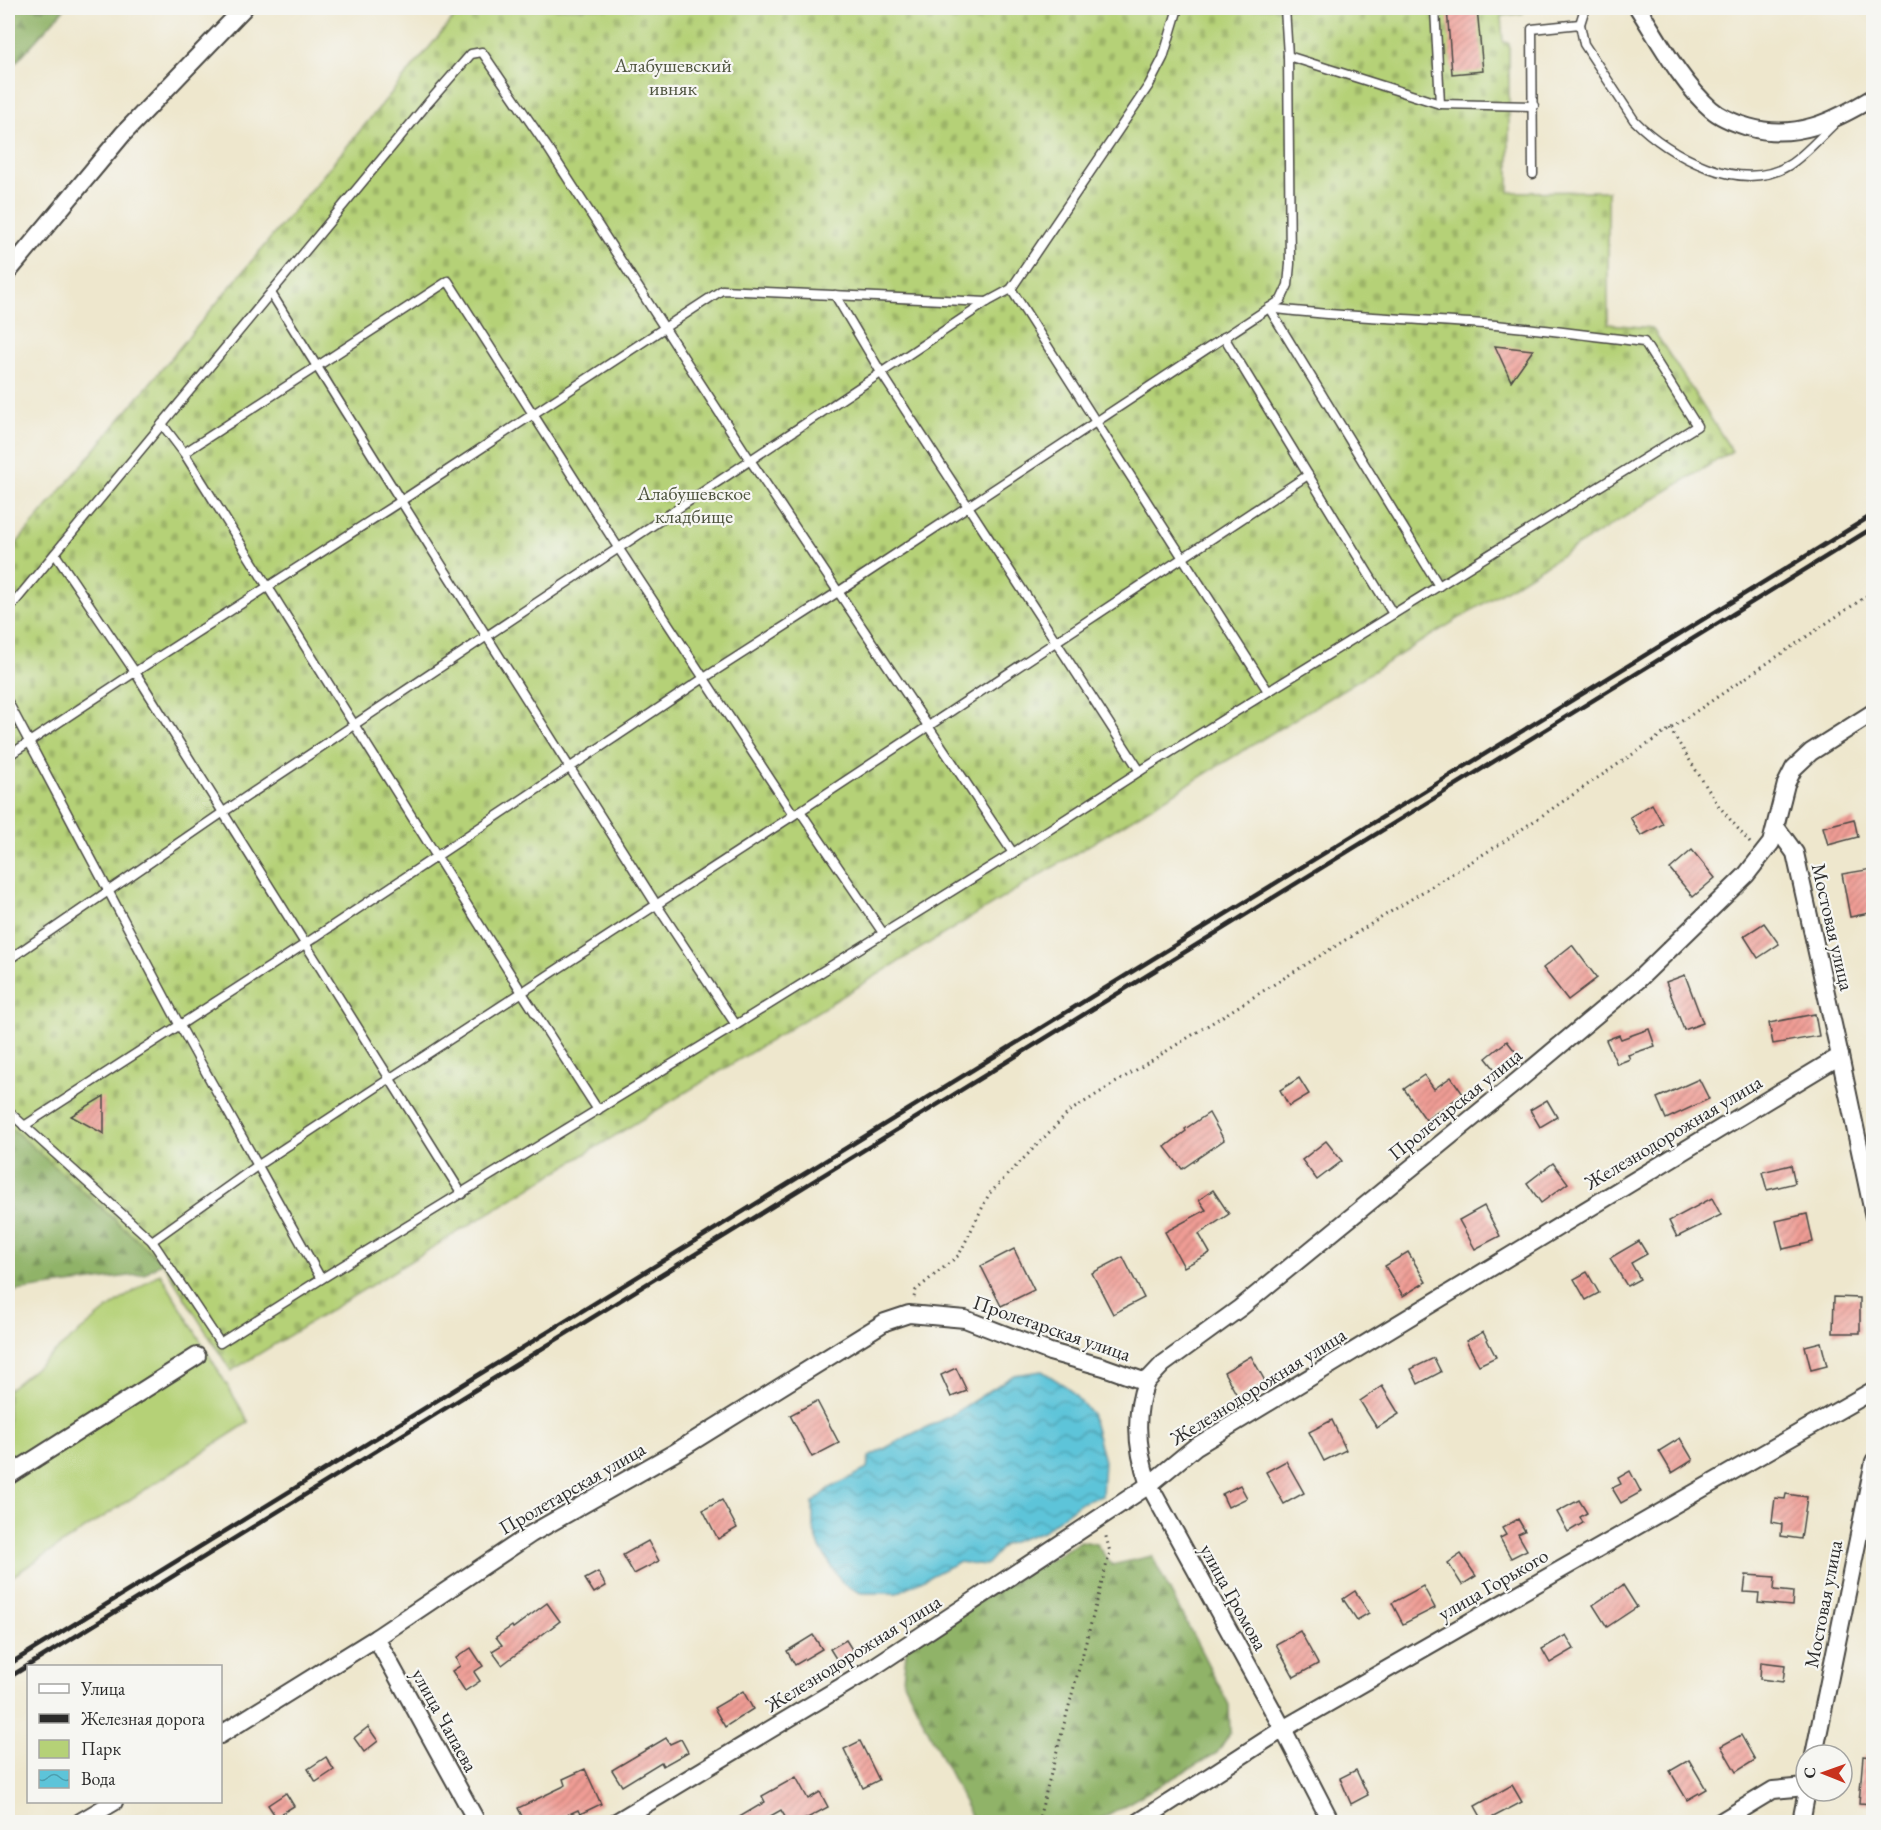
<svg xmlns="http://www.w3.org/2000/svg" width="1881" height="1830" font-family="'EB Garamond',serif">
  <style>
    .green { fill: #b5d177; stroke: #707e51; stroke-width: 1.5 }
    .forest { fill: url(#forest-firs); stroke: #5e6f4a; stroke-width: 1.5 }
    .cemetery { fill: url(#cemetery-stones); stroke: #707e51; stroke-width: 1.5 }
    .water { fill: url(#water-waves); stroke: #447882; stroke-width: 1.5 }
    .lines { fill: none; stroke-linecap: round; stroke-linejoin: round }
    .stream { stroke: #5dc4d9; stroke-width: 5 }
    .building { fill: url(#building-hatch) }
    .lane-casing { stroke: #484743; stroke-width: 11 }
    .street-casing { stroke: #484743; stroke-width: 20 }
    .path { stroke: #484743; stroke-width: 3; stroke-dasharray: 1.5 4.5; stroke-linecap: butt }
    .lane { stroke: #fff; stroke-width: 8 }
    .street { stroke: #fff; stroke-width: 16 }
    .rail { stroke: #2b2b2b; stroke-width: 4.5 }
    .labels { text-anchor: middle; stroke-width: 4.5; stroke-linejoin: round; paint-order: stroke }
    .park-label { font-size: 20px; fill: #4e543e; stroke: #f6f6f2 }
    .street-label { font-size: 20px; fill: #2b2b2b; stroke: #f6f6f2 }
  </style>
  <defs>
    <pattern id="forest-firs" width="22" height="20" patternUnits="userSpaceOnUse" patternTransform="scale(1.5)"><rect width="22" height="20" fill="#90b368"/><path d="M5 1l3.5 6h-7zM16 11l3.5 6h-7z" fill="#769256"/></pattern>
    <pattern id="cemetery-stones" width="16" height="16" patternUnits="userSpaceOnUse" patternTransform="scale(1.5)"><rect width="16" height="16" fill="#b5d177"/><path d="M2 7V4a2 2 0 0 1 4 0v3zM10 15v-3a2 2 0 0 1 4 0v3z" fill="#9cb467"/></pattern>
    <pattern id="water-waves" width="16" height="10" patternUnits="userSpaceOnUse" patternTransform="scale(1.5)"><rect width="16" height="10" fill="#5dc4d9"/><path d="M0 5q4-4 8 0t8 0" fill="none" stroke="#4d9fb0"/></pattern>
    <pattern id="building-hatch" width="6" height="6" patternUnits="userSpaceOnUse" patternTransform="scale(1.5)"><rect width="6" height="6" fill="#f09d95"/><path d="M-1 1l2-2M0 6l6-6M5 7l2-2" fill="none" stroke="#c3807a"/></pattern>
  </defs>
  <rect width="100%" height="100%" fill="#f6f6f2"/>
  <filter id="ink" filterUnits="userSpaceOnUse"><feTurbulence type="fractalNoise" baseFrequency=".0167" numOctaves="2"/><feDisplacementMap in="SourceGraphic" scale="12" xChannelSelector="R" yChannelSelector="G"/><feConvolveMatrix kernelMatrix="1 2 1 2 8 2 1 2 1" color-interpolation-filters="sRGB"/></filter>
  <filter id="wash" filterUnits="userSpaceOnUse"><feTurbulence type="fractalNoise" baseFrequency=".008" numOctaves="4" result="noise"/><feDisplacementMap in="SourceGraphic" scale="24" xChannelSelector="R" yChannelSelector="G"/><feGaussianBlur stdDeviation="1.35" result="paint"/><feColorMatrix in="noise" values="0 0 0 0 0 0 0 0 0 0 0 0 0 0 0 0 0 1.4 0 .05"/><feComposite in="paint" operator="in"/></filter>
  <g filter="url(#wash)">
    <rect width="100%" height="100%" fill="#eee7cd"/>
    <!-- green -->
    <polygon class="green" points="160,1273 249,1422 8,1579 8,1390 108,1309"/>
    <!-- forest -->
    <g class="forest">
      <polygon points="8,8 65,8 8,71"/>
      <polygon points="8,1125 162,1262 144,1274 8,1292"/>
      <polygon points="1081,1541 1096,1544 1112,1565 1152,1556 1229,1705 1230,1733 1217,1753 1095,1822 974,1822 903,1680 907,1644"/>
    </g>
    <!-- cemetery -->
    <polygon class="cemetery" points="462,8 1523,8 1523,13 1501,16 1503,42 1509,43 1509,192 1608,191 1608,324 1652,328 1732,451 231,1371 162,1262 8,1125 8,554"/>
    <!-- water -->
    <polygon class="water" points="1042,1371 1067,1387 1091,1413 1104,1461 1102,1496 1080,1503 1043,1531 1004,1545 986,1565 958,1562 897,1593 861,1593 843,1584 820,1548 813,1528 813,1503 830,1488 867,1469 869,1457 908,1436 950,1416 1014,1375"/>
    <g class="lines">
      <!-- stream -->
      <polyline class="stream" points="8,16 13,8"/>
    </g>
    <g id="blocks">
      <!-- building -->
      <g class="building">
        <polygon points="1447,8 1477,8 1483,71 1452,74"/>
        <polygon points="1495,346 1533,350 1511,381"/>
        <polygon points="1652,804 1663,824 1641,836 1630,817"/>
        <polygon points="1854,819 1858,837 1828,845 1823,827"/>
        <polygon points="1692,850 1715,878 1693,897 1670,869"/>
        <polygon points="1872,869 1874,880 1874,912 1850,917 1842,874"/>
        <polygon points="1764,923 1779,944 1758,958 1744,936"/>
        <polygon points="1572,945 1597,978 1568,1000 1543,968"/>
        <polygon points="1685,975 1703,1023 1684,1030 1666,982"/>
        <polygon points="1815,1014 1819,1036 1773,1044 1769,1023"/>
        <polygon points="1649,1029 1655,1046 1628,1055 1630,1059 1617,1064 1606,1040 1619,1035 1621,1039"/>
        <polygon points="1507,1041 1518,1055 1497,1072 1486,1058"/>
        <polygon points="1424,1075 1434,1089 1451,1077 1463,1094 1426,1120 1404,1089"/>
        <polygon points="1299,1078 1309,1094 1289,1106 1280,1090"/>
        <polygon points="1699,1079 1709,1099 1666,1119 1657,1098"/>
        <polygon points="104,1096 104,1134 71,1116"/>
        <polygon points="1547,1100 1557,1117 1540,1127 1530,1110"/>
        <polygon points="1209,1113 1224,1140 1182,1169 1165,1147 1186,1131 1185,1129"/>
        <polygon points="1326,1141 1342,1161 1317,1180 1302,1160"/>
        <polygon points="1553,1163 1568,1183 1541,1203 1527,1183"/>
        <polygon points="1791,1165 1795,1183 1767,1190 1762,1172"/>
        <polygon points="1213,1190 1229,1214 1199,1234 1210,1253 1184,1267 1165,1232 1206,1210 1199,1200"/>
        <polygon points="1712,1198 1721,1215 1677,1237 1669,1221"/>
        <polygon points="1484,1206 1500,1236 1475,1249 1459,1220"/>
        <polygon points="1807,1214 1813,1242 1783,1249 1776,1221"/>
        <polygon points="1639,1241 1647,1254 1631,1263 1640,1279 1627,1286 1610,1258"/>
        <polygon points="1014,1249 1034,1290 1001,1306 981,1266"/>
        <polygon points="1408,1252 1426,1282 1403,1296 1385,1266"/>
        <polygon points="1123,1257 1144,1298 1113,1314 1092,1273"/>
        <polygon points="1587,1272 1599,1293 1586,1300 1574,1279"/>
        <polygon points="1834,1297 1860,1298 1860,1333 1833,1333"/>
        <polygon points="1483,1332 1496,1357 1479,1365 1466,1341"/>
        <polygon points="1821,1342 1827,1366 1811,1370 1805,1346"/>
        <polygon points="1251,1356 1265,1381 1238,1397 1224,1372"/>
        <polygon points="1434,1358 1441,1372 1418,1384 1411,1369"/>
        <polygon points="956,1368 967,1391 951,1397 941,1375"/>
        <polygon points="1382,1386 1399,1414 1377,1428 1360,1401"/>
        <polygon points="817,1401 839,1443 812,1457 790,1415"/>
        <polygon points="1332,1420 1346,1450 1324,1461 1309,1432"/>
        <polygon points="1680,1438 1693,1460 1672,1473 1659,1451"/>
        <polygon points="1286,1461 1304,1493 1284,1504 1266,1472"/>
        <polygon points="1630,1471 1641,1492 1621,1503 1612,1488 1621,1484 1618,1478"/>
        <polygon points="1240,1485 1247,1498 1228,1507 1222,1494"/>
        <polygon points="1786,1494 1807,1497 1801,1539 1781,1536 1782,1524 1772,1522 1775,1498 1785,1499"/>
        <polygon points="722,1500 737,1528 718,1539 703,1510"/>
        <polygon points="1579,1500 1587,1513 1580,1517 1583,1523 1568,1532 1557,1512"/>
        <polygon points="1518,1519 1525,1531 1518,1534 1527,1550 1511,1558 1500,1538 1506,1535 1502,1528"/>
        <polygon points="648,1541 659,1561 634,1574 623,1555"/>
        <polygon points="1461,1554 1476,1576 1462,1585 1448,1563"/>
        <polygon points="598,1572 606,1586 594,1593 585,1579"/>
        <polygon points="1746,1575 1775,1577 1774,1590 1793,1592 1792,1606 1758,1603 1759,1593 1744,1592"/>
        <polygon points="1623,1585 1637,1607 1607,1627 1593,1605"/>
        <polygon points="1423,1586 1435,1608 1403,1624 1392,1603"/>
        <polygon points="1355,1591 1369,1613 1357,1620 1343,1599"/>
        <polygon points="547,1603 560,1621 502,1665 492,1651 502,1645 496,1637 512,1626 513,1628"/>
        <polygon points="1300,1631 1318,1664 1294,1677 1276,1644"/>
        <polygon points="813,1635 822,1649 795,1665 787,1651"/>
        <polygon points="1566,1635 1574,1649 1550,1663 1542,1649"/>
        <polygon points="846,1640 856,1656 840,1665 830,1649"/>
        <polygon points="471,1648 483,1666 474,1672 480,1681 465,1691 452,1671 460,1666 456,1658"/>
        <polygon points="1761,1662 1785,1665 1783,1682 1760,1679"/>
        <polygon points="743,1691 753,1709 725,1727 714,1708"/>
        <polygon points="368,1727 378,1741 364,1752 354,1738"/>
        <polygon points="1741,1735 1755,1760 1736,1772 1721,1746"/>
        <polygon points="666,1738 670,1744 681,1739 688,1752 663,1766 661,1762 622,1786 612,1770"/>
        <polygon points="860,1741 879,1780 863,1788 844,1749"/>
        <polygon points="1863,1756 1874,1757 1874,1804 1859,1803"/>
        <polygon points="326,1757 334,1770 316,1782 308,1769"/>
        <polygon points="1689,1760 1706,1789 1687,1800 1670,1771"/>
        <polygon points="585,1769 601,1804 580,1814 578,1810 551,1822 525,1822 518,1808 562,1787 565,1785 563,1779"/>
        <polygon points="1356,1770 1368,1795 1351,1804 1340,1778"/>
        <polygon points="796,1777 808,1799 820,1792 828,1807 800,1822 788,1822 781,1810 760,1822 731,1822 765,1802 762,1796"/>
        <polygon points="1512,1785 1522,1802 1484,1822 1475,1806"/>
        <polygon points="286,1793 294,1806 276,1817 268,1805"/>
      </g>
    </g>
  </g>
  <g filter="url(#ink)">
    <use href="#blocks" fill-opacity="0" stroke="#484743" stroke-width="1.5"/>
    <g class="lines">
      <!-- lane casing -->
      <g class="lane-casing">
        <g id="lane">
          <polyline points="1435,8 1440,104"/>
          <path d="M1585,8l-5,16 4,20 50,76c35,36 107,75 155,45 16,-10 32,-29 45,-41"/>
          <polyline points="1288,56 1440,104 1534,106"/>
          <polyline points="1533,174 1532,29 1580,24"/>
          <polyline points="1011,289 1268,691"/>
          <polyline points="271,293 401,501 656,904 736,1025"/>
          <polyline points="835,295 882,374 1140,771"/>
          <polyline points="1269,308 1439,586"/>
          <polyline points="1224,337 1393,614"/>
          <polyline points="162,424 184,453 521,991 598,1110"/>
          <polyline points="184,453 448,281 619,549 793,814"/>
          <polyline points="55,554 135,672 462,1194"/>
          <polyline points="8,610 428,103 471,54 482,52 550,151 750,460 1013,853"/>
          <polyline points="8,702 179,1024 321,1279"/>
          <polyline points="8,756 135,672 401,501 722,290 987,302"/>
          <polyline points="800,811 883,933"/>
          <polyline points="8,960 222,813 987,302 1011,289 1149,85 1163,58 1178,8"/>
          <path d="M8,1111l144,130 68,102 101,-64 415,-254 277,-172 127,-82 557,-345 -53,-84c-58,-7 -116,-15 -174,-19 -67,-5 -134,-6 -201,-15"/>
          <polyline points="24,1126 305,944 704,678 838,592 1281,300 1288,285 1290,264 1288,56 1285,8"/>
          <polyline points="152,1241 257,1166 389,1079 800,811 1308,475"/>
        </g>
      </g>
      <!-- street casing -->
      <g class="street-casing">
        <g id="street">
          <path d="M1638,8c20,31 44,76 73,101 10,9 24,14 37,18 47,14 86,-6 126,-30"/>
          <polyline points="8,272 123,134 244,8"/>
          <polyline points="1776,827 1795,853 1840,1056 1874,1217"/>
          <path d="M1146,1382c-13,35 -9,69 3,103l134,244 48,93"/>
          <polyline points="8,1476 197,1356"/>
          <polyline points="376,1638 477,1822"/>
          <polyline points="220,1735 376,1638 531,1534 674,1453 885,1322 909,1314 965,1319 1050,1352 1104,1367 1146,1382 1163,1364 1240,1308 1515,1083 1638,980 1746,875 1771,843 1786,784 1794,768 1811,752 1874,712"/>
          <polyline points="1814,1755 1874,1461"/>
          <polyline points="80,1822 114,1802"/>
          <polyline points="616,1822 866,1672 1149,1485 1195,1447 1840,1056"/>
          <polyline points="1139,1822 1283,1729 1874,1390"/>
          <polyline points="1720,1822 1773,1790 1806,1787"/>
          <polyline points="1801,1822 1807,1791"/>
        </g>
      </g>
      <!-- path -->
      <g class="path">
        <polyline points="1670,729 1718,805 1750,843"/>
        <polyline points="914,1297 916,1290 959,1255 989,1194 1070,1111 1503,842 1874,591"/>
        <polyline points="1038,1822 1110,1552 1105,1533"/>
      </g>
      <!-- lane -->
      <use href="#lane" class="lane"/>
      <!-- street -->
      <use href="#street" class="street"/>
      <!-- rail -->
      <g class="rail">
        <polyline points="8,1665 1874,514"/>
        <polyline points="8,1678 1874,527"/>
      </g>
    </g>
  </g>
  <g class="labels">
    <!-- park labels -->
    <g class="park-label">
      <text x="673" y="72">Алабушевский<tspan x="673" dy="23">ивняк</tspan></text>
      <text x="694" y="500">Алабушевское<tspan x="694" dy="23">кладбище</tspan></text>
    </g>
    <!-- street labels -->
    <g class="street-label">
      <text transform="translate(1833 927) rotate(77)" y="7">Мостовая улица</text>
      <text transform="translate(1455 1104) rotate(-39)" y="7">Пролетарская улица</text>
      <text transform="translate(1673 1132) rotate(-31)" y="7">Железнодорожная улица</text>
      <text transform="translate(1052 1328) rotate(19)" y="7">Пролетарская улица</text>
      <text transform="translate(1258 1386) rotate(-32)" y="7">Железнодорожная улица</text>
      <text transform="translate(572 1488) rotate(-30)" y="7">Пролетарская улица</text>
      <text transform="translate(1493 1584) rotate(-30)" y="7">улица Горького</text>
      <text transform="translate(1234 1597) rotate(61)" y="7">улица Громова</text>
      <text transform="translate(1823 1604) rotate(-79)" y="7">Мостовая улица</text>
      <text transform="translate(853 1653) rotate(-32)" y="7">Железнодорожная улица</text>
      <text transform="translate(445 1720) rotate(61)" y="7">улица Чапаева</text>
    </g>
  </g>
  <!-- margin -->
  <rect width="1881" height="1830" fill="none" stroke="#f6f6f2" stroke-width="30"/>
  <!-- legend -->
  <rect x="27" y="1665" width="195" height="138" fill="#f6f6f2" stroke="#a5a5a2" stroke-width="1.5"/>
  <rect x="39" y="1684" width="30" height="9" fill="#ffffff" stroke="#a5a5a2" stroke-width="1.5"/>
  <text x="81" y="1695" font-size="18" fill="#2b2b2b">Улица</text>
  <rect x="39" y="1714" width="30" height="9" fill="#2b2b2b" stroke="#a5a5a2" stroke-width="1.5"/>
  <text x="81" y="1725" font-size="18" fill="#2b2b2b">Железная дорога</text>
  <rect x="39" y="1740" width="30" height="18" fill="#b5d177" stroke="#a5a5a2" stroke-width="1.5"/>
  <text x="81" y="1755" font-size="18" fill="#2b2b2b">Парк</text>
  <rect x="39" y="1770" width="30" height="18" fill="url(#water-waves)" stroke="#a5a5a2" stroke-width="1.5"/>
  <text x="81" y="1785" font-size="18" fill="#2b2b2b">Вода</text>
  <!-- north arrow -->
  <g transform="translate(1824 1773) rotate(271)"><circle r="28" fill="#f6f6f2" stroke="#a5a5a2" stroke-width="1.5"/>
  <path d="M0-4.5L10 22L0 15L-10 22Z" fill="#c8321e"/>
  <text y="-9" font-size="16" font-weight="bold" text-anchor="middle" fill="#2b2b2b">С</text>
  </g>
</svg>
